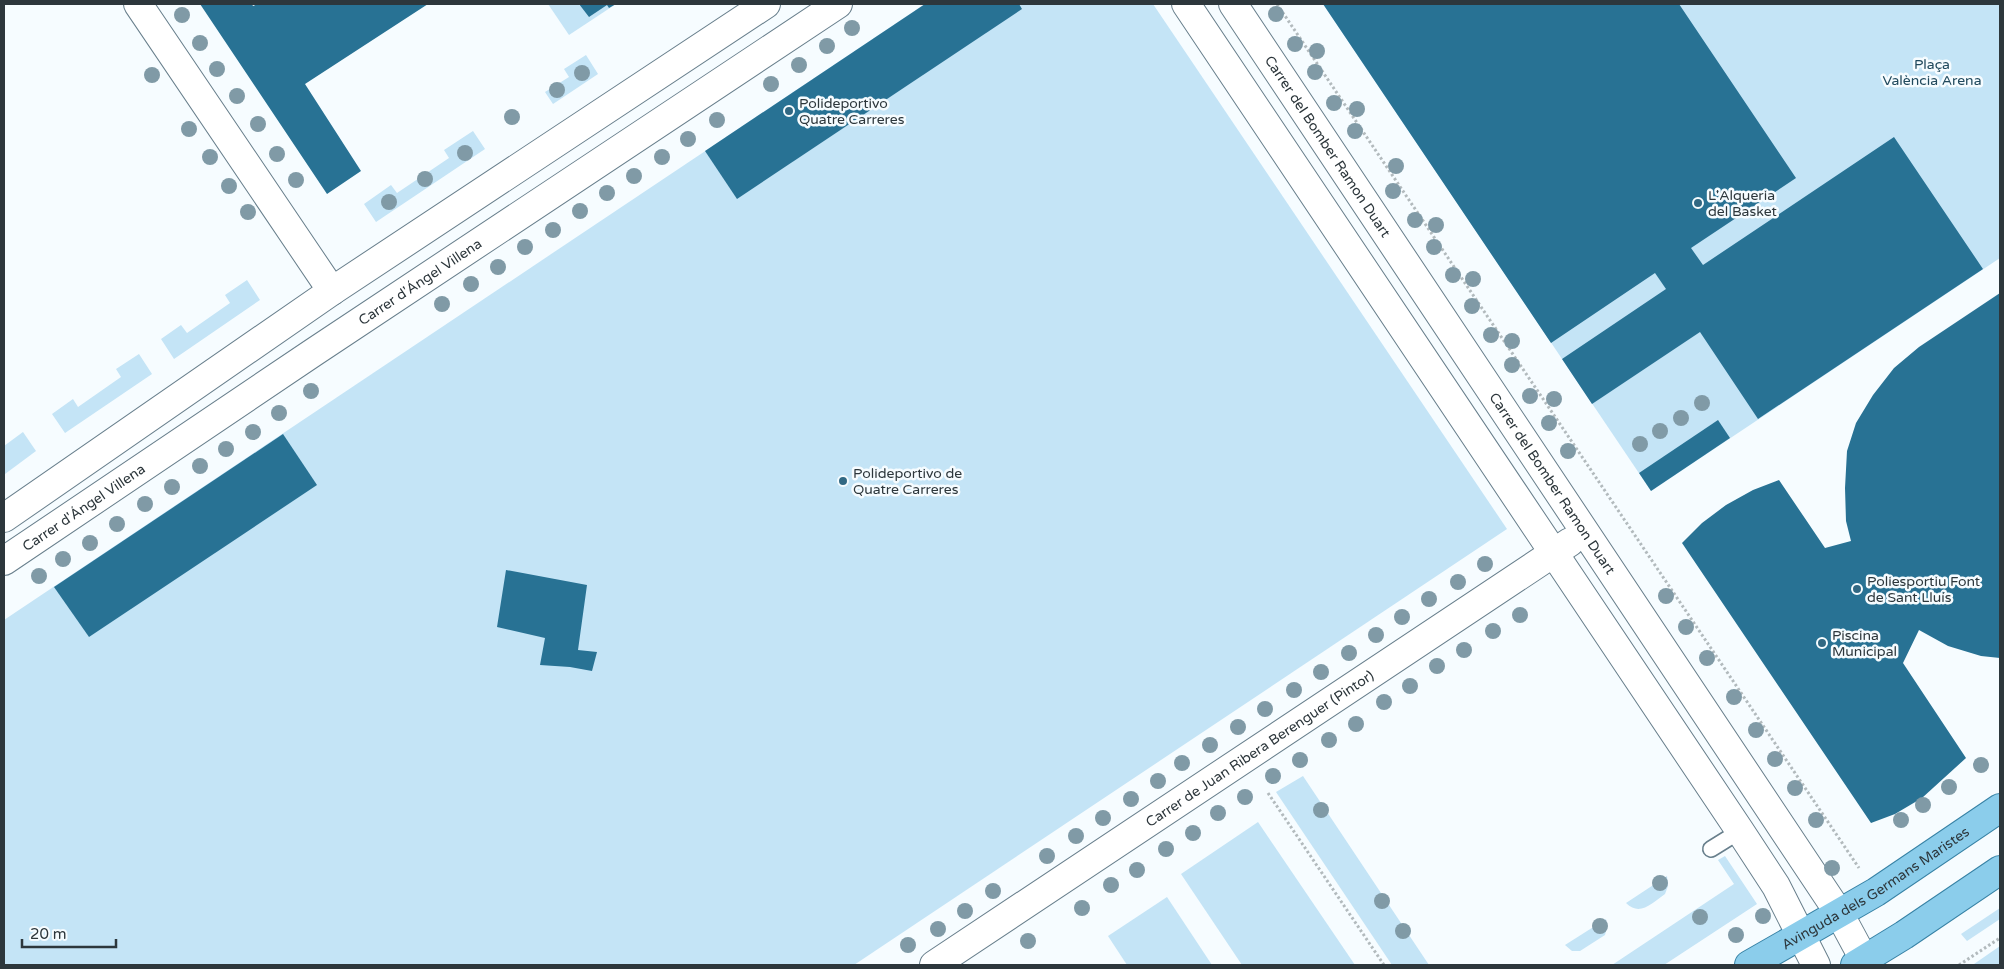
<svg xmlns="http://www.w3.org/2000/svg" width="2004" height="969" font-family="'Varela Round',sans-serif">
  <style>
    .green { fill: #c4e4f6 }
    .building { fill: #287294 }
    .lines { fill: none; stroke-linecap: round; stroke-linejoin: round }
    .lane-casing { stroke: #687f8c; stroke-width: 18 }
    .street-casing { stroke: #687f8c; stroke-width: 30 }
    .primary-casing { stroke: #3782a5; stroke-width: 30 }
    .path { stroke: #b2babd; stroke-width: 3; stroke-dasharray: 2.5 2.5; stroke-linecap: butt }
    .lane { stroke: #fff; stroke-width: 15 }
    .street { stroke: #fff; stroke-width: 28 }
    .primary { stroke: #8bcdeb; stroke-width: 28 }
    .tree { fill: #809aa6 }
    .poi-dot { fill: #316883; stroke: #f6fcff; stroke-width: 2 }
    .labels { text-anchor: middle; stroke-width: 5; stroke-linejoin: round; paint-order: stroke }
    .park-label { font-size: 14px; fill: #20495d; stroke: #f6fcff }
    .poi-label { font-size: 14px; fill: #2d373c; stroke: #f6fcff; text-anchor: start }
    .street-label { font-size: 14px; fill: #2d373c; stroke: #f6fcff }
  </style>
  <rect width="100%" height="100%" fill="#f6fcff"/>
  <!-- green -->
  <g class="green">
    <polygon points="548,4 616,4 569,35"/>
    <polygon points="925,4 1153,4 1507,529 854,965 4,965 4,620"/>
    <polygon points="1323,4 2000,4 2000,258 1651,491"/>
    <polygon points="586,55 598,74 553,104 545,92 569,77 564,69"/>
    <polygon points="473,131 485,149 376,222 364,204 391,185 397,193 449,158 444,150"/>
    <polygon points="247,280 260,300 174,359 161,339 181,325 187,333 230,303 225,295"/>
    <polygon points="139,354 152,374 65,433 52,414 73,399 78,407 121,377 116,369"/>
    <polygon points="23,432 36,451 5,474 4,446"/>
    <polygon points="1303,776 1429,965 1392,965 1276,792"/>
    <polygon points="1258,822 1355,965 1242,965 1181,874"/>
    <polygon points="1725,856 1757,904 1664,965 1612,965 1734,884 1718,860"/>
    <path d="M1667,876l1,10 -3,8c-13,9 -25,23 -39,9z"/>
    <polygon points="1167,897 1212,965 1127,965 1108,936"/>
    <polygon points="2000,908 2000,919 1967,941 1961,934"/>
    <polygon points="1606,919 1607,927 1605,935 1580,951 1572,951 1565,945"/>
    <polygon points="2000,946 2000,965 1975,965 1974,964"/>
  </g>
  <!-- building -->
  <g class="building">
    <polygon points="200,4 252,4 253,6 258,4 428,4 305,84 361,171 327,194"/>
    <polygon points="579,4 616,4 609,8 607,5 589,17"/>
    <polygon points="925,4 1019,4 1022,9 737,199 705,151"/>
    <polygon points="1323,4 1679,4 1796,178 1691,248 1703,265 1894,137 1983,269 1758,419 1700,332 1592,404 1562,359 1666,289 1655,273 1551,343"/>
    <polygon points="2000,293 2000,658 1981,656 1948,646 1919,630 1903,663 1966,758 1922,798 1895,814 1871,823 1682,543 1702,523 1726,505 1753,490 1779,480 1825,548 1851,541 1846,521 1845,488 1847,451 1856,423 1873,395 1894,368 1919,347"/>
    <polygon points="1718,420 1730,438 1651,491 1639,473"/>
    <polygon points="283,434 317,485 89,637 54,587"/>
    <polygon points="506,570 587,585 578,650 597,652 592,671 570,667 540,665 545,638 497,627"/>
  </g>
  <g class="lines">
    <!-- lane casing -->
    <g class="lane-casing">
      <polyline id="lane" points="1711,849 1740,831"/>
    </g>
    <!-- street casing -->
    <g class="street-casing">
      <g id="street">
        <polyline points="138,4 332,291"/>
        <polyline points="1186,4 1740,831 1776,886 1816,965"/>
        <path id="s1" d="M1233,4l606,909 28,52"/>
        <polyline points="4,518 332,291 766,4"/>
        <path id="s2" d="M4,561l310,-209 524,-348"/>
        <path id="s3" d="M934,965l636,-423"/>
      </g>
    </g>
    <!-- primary casing -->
    <g class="primary-casing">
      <g id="primary">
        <path id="s4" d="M1749,965l127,-73 124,-84"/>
        <polyline points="1855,965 1904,935 2000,870"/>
      </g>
    </g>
    <!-- path -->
    <g class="path">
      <polyline points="1277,4 1859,868"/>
      <polyline points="1268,793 1384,965"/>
      <polyline points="1959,965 2000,938"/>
    </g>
    <!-- lane -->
    <use href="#lane" class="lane"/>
    <!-- street -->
    <use href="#street" class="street"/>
    <!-- primary -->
    <use href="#primary" class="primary"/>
  </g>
  <!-- trees -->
  <g class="tree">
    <circle cx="1276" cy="14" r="8"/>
    <circle cx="182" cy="15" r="8"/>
    <circle cx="852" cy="28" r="8"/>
    <circle cx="200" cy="43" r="8"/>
    <circle cx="1295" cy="44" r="8"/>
    <circle cx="827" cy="46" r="8"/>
    <circle cx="1317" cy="51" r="8"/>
    <circle cx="799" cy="65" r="8"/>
    <circle cx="217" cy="69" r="8"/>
    <circle cx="1315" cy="72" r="8"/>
    <circle cx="582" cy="73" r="8"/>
    <circle cx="152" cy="75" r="8"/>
    <circle cx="771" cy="84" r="8"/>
    <circle cx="557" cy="90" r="8"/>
    <circle cx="237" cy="96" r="8"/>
    <circle cx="1334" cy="103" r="8"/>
    <circle cx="1357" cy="109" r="8"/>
    <circle cx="512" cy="117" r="8"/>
    <circle cx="717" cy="120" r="8"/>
    <circle cx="258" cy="124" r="8"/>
    <circle cx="189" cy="129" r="8"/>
    <circle cx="1355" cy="131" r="8"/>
    <circle cx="688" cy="139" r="8"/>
    <circle cx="465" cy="153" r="8"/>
    <circle cx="277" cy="154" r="8"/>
    <circle cx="210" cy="157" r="8"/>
    <circle cx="662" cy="157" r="8"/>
    <circle cx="1396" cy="166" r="8"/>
    <circle cx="634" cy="176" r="8"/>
    <circle cx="425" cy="179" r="8"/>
    <circle cx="296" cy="180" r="8"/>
    <circle cx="229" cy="186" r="8"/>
    <circle cx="1393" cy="191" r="8"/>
    <circle cx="607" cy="193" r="8"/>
    <circle cx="389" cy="202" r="8"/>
    <circle cx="580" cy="211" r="8"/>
    <circle cx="248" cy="212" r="8"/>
    <circle cx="1415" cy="220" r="8"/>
    <circle cx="1436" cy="225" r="8"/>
    <circle cx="553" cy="230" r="8"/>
    <circle cx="525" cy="247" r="8"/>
    <circle cx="1434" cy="247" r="8"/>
    <circle cx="498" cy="267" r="8"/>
    <circle cx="1453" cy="275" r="8"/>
    <circle cx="1473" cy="279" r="8"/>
    <circle cx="471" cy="284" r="8"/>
    <circle cx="442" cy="304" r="8"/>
    <circle cx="1472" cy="306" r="8"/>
    <circle cx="1491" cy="335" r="8"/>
    <circle cx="1512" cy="341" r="8"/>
    <circle cx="1512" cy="365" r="8"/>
    <circle cx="311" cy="391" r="8"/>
    <circle cx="1530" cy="396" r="8"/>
    <circle cx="1554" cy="399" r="8"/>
    <circle cx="1702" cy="403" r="8"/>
    <circle cx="279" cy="413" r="8"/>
    <circle cx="1681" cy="418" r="8"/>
    <circle cx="1549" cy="423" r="8"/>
    <circle cx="1660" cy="431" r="8"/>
    <circle cx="253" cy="432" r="8"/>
    <circle cx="1640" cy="444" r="8"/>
    <circle cx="226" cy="449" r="8"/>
    <circle cx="1568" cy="451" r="8"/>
    <circle cx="200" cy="466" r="8"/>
    <circle cx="172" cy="487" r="8"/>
    <circle cx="145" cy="504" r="8"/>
    <circle cx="117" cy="524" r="8"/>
    <circle cx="90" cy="543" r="8"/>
    <circle cx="63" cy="559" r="8"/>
    <circle cx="1485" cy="564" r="8"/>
    <circle cx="39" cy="576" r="8"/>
    <circle cx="1458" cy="582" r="8"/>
    <circle cx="1666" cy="596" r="8"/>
    <circle cx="1429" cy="599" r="8"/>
    <circle cx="1520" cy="615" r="8"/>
    <circle cx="1402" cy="617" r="8"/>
    <circle cx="1686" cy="627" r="8"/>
    <circle cx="1493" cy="631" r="8"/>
    <circle cx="1376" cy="635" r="8"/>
    <circle cx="1464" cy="650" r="8"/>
    <circle cx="1349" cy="653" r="8"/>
    <circle cx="1707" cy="658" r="8"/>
    <circle cx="1437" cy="666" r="8"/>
    <circle cx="1321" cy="672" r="8"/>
    <circle cx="1410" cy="686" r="8"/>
    <circle cx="1294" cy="690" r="8"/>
    <circle cx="1734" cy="697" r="8"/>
    <circle cx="1384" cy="702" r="8"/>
    <circle cx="1265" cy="709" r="8"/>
    <circle cx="1356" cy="724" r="8"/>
    <circle cx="1238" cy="727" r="8"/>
    <circle cx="1756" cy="730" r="8"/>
    <circle cx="1329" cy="740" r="8"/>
    <circle cx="1210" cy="745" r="8"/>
    <circle cx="1775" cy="759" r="8"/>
    <circle cx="1300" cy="760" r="8"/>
    <circle cx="1182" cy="763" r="8"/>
    <circle cx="1981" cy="765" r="8"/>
    <circle cx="1273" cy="776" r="8"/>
    <circle cx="1158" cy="781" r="8"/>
    <circle cx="1949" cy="787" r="8"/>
    <circle cx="1795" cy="788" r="8"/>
    <circle cx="1245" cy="797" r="8"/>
    <circle cx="1131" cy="799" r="8"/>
    <circle cx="1923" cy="805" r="8"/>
    <circle cx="1321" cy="810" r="8"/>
    <circle cx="1218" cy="813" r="8"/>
    <circle cx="1103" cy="818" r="8"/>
    <circle cx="1816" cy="820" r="8"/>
    <circle cx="1901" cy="820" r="8"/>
    <circle cx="1193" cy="833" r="8"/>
    <circle cx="1076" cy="836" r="8"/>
    <circle cx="1166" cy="849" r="8"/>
    <circle cx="1047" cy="856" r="8"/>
    <circle cx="1832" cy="868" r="8"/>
    <circle cx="1137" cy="870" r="8"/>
    <circle cx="1660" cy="883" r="8"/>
    <circle cx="1111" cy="885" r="8"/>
    <circle cx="993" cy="891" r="8"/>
    <circle cx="1382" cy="901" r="8"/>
    <circle cx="1082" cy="908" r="8"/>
    <circle cx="965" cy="911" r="8"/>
    <circle cx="1763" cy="916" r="8"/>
    <circle cx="1700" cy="917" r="8"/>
    <circle cx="1600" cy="926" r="8"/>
    <circle cx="938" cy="929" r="8"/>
    <circle cx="1403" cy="931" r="8"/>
    <circle cx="1736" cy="935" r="8"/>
    <circle cx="1028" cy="941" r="8"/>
    <circle cx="908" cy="945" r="8"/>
  </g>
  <!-- markers -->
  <g class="poi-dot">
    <circle cx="789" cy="111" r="5"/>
    <circle cx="1698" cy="203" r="5"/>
    <circle cx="843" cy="481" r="5"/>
    <circle cx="1857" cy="589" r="5"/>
    <circle cx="1822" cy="643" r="5"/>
  </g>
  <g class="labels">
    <!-- park labels -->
    <g class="park-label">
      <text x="1932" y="69">Plaça<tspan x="1932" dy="16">València Arena</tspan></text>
    </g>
    <!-- poi labels -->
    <g class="poi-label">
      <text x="799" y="108">Polideportivo<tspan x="799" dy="16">Quatre Carreres</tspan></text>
      <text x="1708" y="200">L'Alqueria<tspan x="1708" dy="16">del Basket</tspan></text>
      <text x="853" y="478">Polideportivo de<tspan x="853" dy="16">Quatre Carreres</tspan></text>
      <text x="1867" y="586">Poliesportiu Font<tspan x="1867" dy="16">de Sant Lluís</tspan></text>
      <text x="1832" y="640">Piscina<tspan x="1832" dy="16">Municipal</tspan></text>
    </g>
    <!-- street labels -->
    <g class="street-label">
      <text dy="5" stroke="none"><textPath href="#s1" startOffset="171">Carrer del Bomber Ramon Duart</textPath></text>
      <text dy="5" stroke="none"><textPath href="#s2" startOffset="501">Carrer d'Ángel Villena</textPath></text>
      <text dy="5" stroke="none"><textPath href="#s1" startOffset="576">Carrer del Bomber Ramon Duart</textPath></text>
      <text dy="5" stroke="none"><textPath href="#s2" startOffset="96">Carrer d'Ángel Villena</textPath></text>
      <text dy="5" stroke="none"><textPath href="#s3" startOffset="391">Carrer de Juan Ribera Berenguer (Pintor)</textPath></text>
      <text dy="5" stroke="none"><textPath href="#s4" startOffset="148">Avinguda dels Germans Maristes</textPath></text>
    </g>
  </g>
  <!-- border -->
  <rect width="2004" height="969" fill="none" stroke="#2d373c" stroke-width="10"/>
  <!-- scale -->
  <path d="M22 939v8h94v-8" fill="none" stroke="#2d373c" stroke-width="2.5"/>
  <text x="30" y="939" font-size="15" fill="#2d373c" stroke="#f6fcff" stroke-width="4" paint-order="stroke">20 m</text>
</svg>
